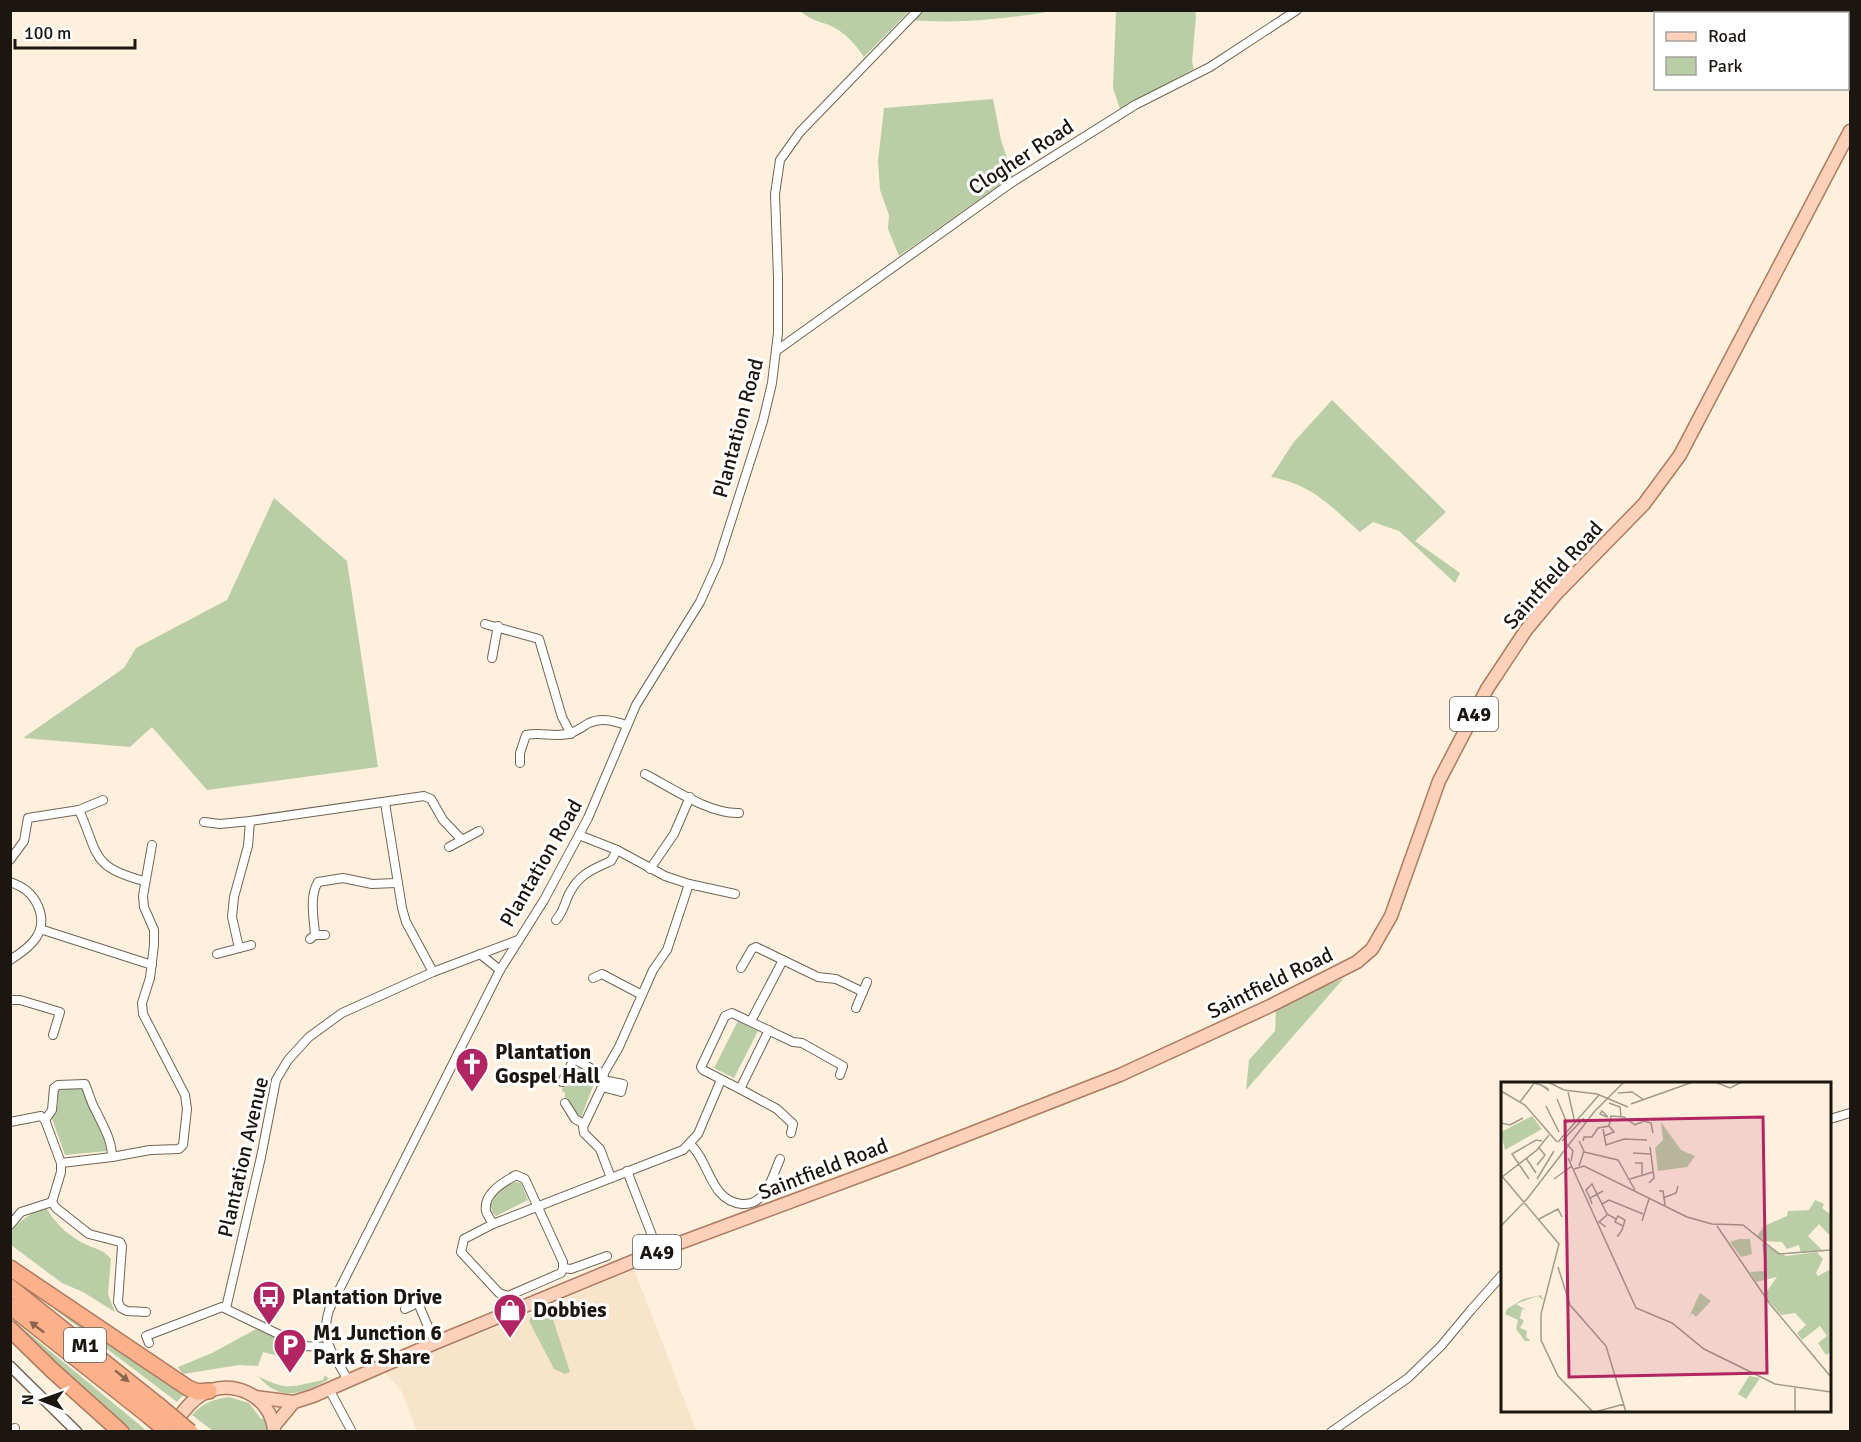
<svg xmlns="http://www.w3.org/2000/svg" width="1861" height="1442" font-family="Signika,sans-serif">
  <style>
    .built { fill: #f7e4cb }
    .green { fill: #b9cea6 }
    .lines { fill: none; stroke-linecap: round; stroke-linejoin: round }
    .minor-casing { stroke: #706454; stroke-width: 10 }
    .tertiary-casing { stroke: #706454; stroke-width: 12 }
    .primary-casing { stroke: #ad7b60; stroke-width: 15 }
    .motorway-casing { stroke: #ad7b60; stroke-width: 18 }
    .minor { stroke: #fff; stroke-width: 8 }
    .tertiary { stroke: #fff; stroke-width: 9 }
    .primary { stroke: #fdd0b9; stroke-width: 12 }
    .motorway { stroke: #fcb18b; stroke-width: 15 }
    .motorway-bridge-casing { stroke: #ad7b60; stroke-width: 18; stroke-linecap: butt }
    .motorway-bridge { stroke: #fcb18b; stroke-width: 15 }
    .oneway { fill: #8c644e }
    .labels { text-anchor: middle; stroke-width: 6; stroke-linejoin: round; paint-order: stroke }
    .shield { fill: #fff; stroke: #5f5c58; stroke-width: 1.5 }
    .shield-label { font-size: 20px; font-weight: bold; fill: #1b1610 }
    .street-label { font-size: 21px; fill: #1b1610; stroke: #fff }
    .poi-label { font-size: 21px; font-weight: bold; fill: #1b1610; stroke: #fff; text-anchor: start }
    .inset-road { fill: none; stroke: #a3998b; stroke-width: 1.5 }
    .view { fill: #b12562; fill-opacity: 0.15; stroke: #b12562; stroke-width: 3 }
    .inset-edge { fill: none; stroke: #1b1610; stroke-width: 3 }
  </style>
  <rect width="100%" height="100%" fill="#fef0dd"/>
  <!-- built -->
  <polygon class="built" points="634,1269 696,1430 692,1431 417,1431 401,1390 384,1372 546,1307"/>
  <!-- green -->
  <g class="green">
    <path d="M800,11h109l-45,46c-10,-14 -19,-25 -35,-32 -12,-4 -20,-6 -29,-14z"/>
    <path d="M921,11h132c-47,8 -92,13 -141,9z"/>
    <polygon points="1116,11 1195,11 1196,16 1192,62 1194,69 1120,109 1113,88"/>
    <polygon points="993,99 1001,140 1013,176 899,256 888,229 889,215 880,190 878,161 884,108"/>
    <path d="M1332,400l114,112 -31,29 45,32 -5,10 -56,-52 -26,-9 -13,10c-31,-27 -47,-47 -89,-55l22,-34z"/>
    <polygon points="274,498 347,561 378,767 207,790 152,727 130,747 23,738 124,668 136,648 227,600"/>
    <polygon points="1344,978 1246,1090 1249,1060 1275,1031 1276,1007"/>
    <polygon points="738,1021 758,1031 734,1078 714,1068"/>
    <polygon points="575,1066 597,1076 580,1120 565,1099 565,1093 562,1091 563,1084"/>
    <path d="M80,1086c8,7 8,16 12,26 4,10 10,20 15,30l-2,2 2,7 -42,4 -14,-39 7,-10 -1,-16 6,-3z"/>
    <polygon points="515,1182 521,1183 528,1200 496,1216 493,1213 490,1205 500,1188"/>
    <path d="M46,1207c8,16 25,31 41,38 11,5 17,5 24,14l-3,35 7,18 -32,-20 -21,-9 -51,-38v-14c10,-11 21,-19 35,-24z"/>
    <polygon points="11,1276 183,1395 177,1402"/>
    <polygon points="549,1307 570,1372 565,1374 554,1369 529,1321 533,1313"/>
    <polygon points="10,1318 147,1431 127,1431 11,1322"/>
    <polygon points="256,1329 297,1348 291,1359 263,1352 258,1366 239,1365 183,1374 178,1367 212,1353"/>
    <path d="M325,1375l4,4c-25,15 -49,24 -71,-3 30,16 35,10 65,4z"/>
    <path d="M229,1397l20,6 12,16 5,-1 2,13h-55l-21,-16c11,-12 21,-16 37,-18z"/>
  </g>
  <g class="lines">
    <!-- minor casing -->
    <g class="minor-casing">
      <g id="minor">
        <polyline points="776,351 1011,183 1135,105 1210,67 1297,10"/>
        <polyline points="485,624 539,639 562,717 571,734"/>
        <polyline points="492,658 498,626"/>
        <path d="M520,763v-10l6,-18c14,-3 28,2 42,-1 8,-2 14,-7 21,-11 12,-6 25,-2 37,2"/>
        <path d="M645,774c27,14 64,40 94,39"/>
        <polyline points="385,803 402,908 406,922 433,972"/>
        <path d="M79,810c20,44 11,57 65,71"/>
        <polyline points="204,822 220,824 250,821 424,796 431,799 443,820 462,840"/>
        <polyline points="579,835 617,850 665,876 689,884 735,894"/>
        <polyline points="449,847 479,831"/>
        <polyline points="10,860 24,841 28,818 79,810 103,800"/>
        <polyline points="650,869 674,834 690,797"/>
        <path d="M10,882c14,5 22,11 28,24 11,26 -7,41 -28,54"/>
        <path d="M556,920c8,-9 8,-16 13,-26 10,-20 24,-25 42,-33l6,-11"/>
        <polyline points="40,929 152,965"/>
        <path d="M315,935c-1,-17 -6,-38 3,-53l25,-4 29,6 24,-1"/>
        <polyline points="310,939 315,935 325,935"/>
        <polyline points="239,948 232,917 234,897 248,846 250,821"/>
        <polyline points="217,954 251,945"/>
        <polyline points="480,954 500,970"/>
        <polyline points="741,968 752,949 756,947 818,977 836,979 863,992"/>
        <polyline points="593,978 602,974 642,995"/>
        <polyline points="10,1000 20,1000 60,1012 53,1035"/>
        <polyline points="856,1008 867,982"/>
        <polyline points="751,1021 783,960"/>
        <polyline points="769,1030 740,1089 703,1070 701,1067 725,1016 732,1013 793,1042 802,1043 843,1066 840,1075"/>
        <polyline points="562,1082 574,1059 594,1070 604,1073"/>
        <polyline points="602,1087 621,1092 623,1084 603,1080"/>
        <polyline points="740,1089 777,1109 793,1124 791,1133"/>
        <polyline points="565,1103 575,1119 584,1124"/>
        <polyline points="1830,1119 1850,1113"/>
        <path d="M45,1120l7,-10 2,-22 4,-3 27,-1c4,9 6,19 11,27 7,15 16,29 16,46"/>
        <polyline points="10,1122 41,1116 45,1120 61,1163 61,1172 52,1202 56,1208 89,1234 120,1242 122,1246 118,1302 121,1308 127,1311 146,1312"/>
        <path d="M690,1144c20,18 20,57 52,60 24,2 30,-27 38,-45"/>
        <polyline points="61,1163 112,1157 150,1150 179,1149 183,1145 187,1109 185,1095 143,1014 142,1003 150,978 154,945 154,930 144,907 143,896 152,845"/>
        <polyline points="627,1171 658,1251"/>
        <polyline points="611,1178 600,1149 584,1133 583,1127 602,1087 604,1073 619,1047 653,970 667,950 689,884"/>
        <path d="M493,1224c-2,-4 -6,-9 -7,-13 -3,-18 18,-29 30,-36l9,4 38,83v6l8,1 36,-13"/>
        <polyline points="10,1225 21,1212 52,1202"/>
        <polyline points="563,1268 561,1273 508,1296 499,1293 461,1252 464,1239 493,1224 683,1150 698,1134 721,1080"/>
        <polyline points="418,1303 435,1343"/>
        <polyline points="226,1308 261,1157 276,1080 288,1060 309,1037 342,1013 433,972 518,940"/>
        <polyline points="405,1309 426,1299"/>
        <polyline points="149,1343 146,1336 222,1307 303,1346 328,1347"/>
        <path d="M348,1381c-13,-28 -29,-36 -19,-71l171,-340 44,-70 44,-82 48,-113 64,-103 18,-40 45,-141 9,-38 6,-50v-55l-3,-84 5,-34 20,-28 118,-122"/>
        <polyline points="329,1389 352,1432"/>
        <polyline points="10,1430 15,1428"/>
        <polyline points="1331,1432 1408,1378 1441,1346 1471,1310 1502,1275"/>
      </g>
    </g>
    <!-- tertiary casing -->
    <g class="tertiary-casing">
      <polyline id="tertiary" points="10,1366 77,1432"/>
    </g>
    <!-- primary casing -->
    <g class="primary-casing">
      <g id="primary">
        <polyline points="255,1397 294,1402 313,1396 435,1343 658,1251 900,1161 1120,1075 1270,1006 1357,962 1372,949 1391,916 1439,781 1487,689 1526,630 1556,594 1644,504 1680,455 1850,131"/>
        <path d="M172,1426c9,-11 17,-24 29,-31 29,-19 72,1 73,37"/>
        <polyline points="274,1426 294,1402"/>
      </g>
    </g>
    <!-- motorway casing -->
    <g class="motorway-casing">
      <g id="motorway">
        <polyline points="10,1268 188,1388 198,1392 209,1391"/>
        <polyline points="10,1287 158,1405"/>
        <polyline points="10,1306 149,1416"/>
        <polyline points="10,1329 52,1370 121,1432"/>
      </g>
    </g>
    <!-- minor -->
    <use href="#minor" class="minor"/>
    <!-- tertiary -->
    <use href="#tertiary" class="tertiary"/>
    <!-- primary -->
    <use href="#primary" class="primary"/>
    <!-- motorway -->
    <use href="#motorway" class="motorway"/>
    <!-- motorway-bridge casing -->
    <g class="motorway-bridge-casing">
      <g id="motorway-bridge">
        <polyline points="158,1405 190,1432"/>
        <polyline points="149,1416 168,1432"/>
      </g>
    </g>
    <!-- motorway-bridge -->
    <use href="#motorway-bridge" class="motorway-bridge"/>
  </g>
  <!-- one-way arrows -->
  <defs><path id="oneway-solid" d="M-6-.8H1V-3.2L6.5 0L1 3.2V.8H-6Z" transform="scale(1.5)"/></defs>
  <g class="oneway">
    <use href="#oneway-solid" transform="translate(37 1327) rotate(-142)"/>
    <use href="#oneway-solid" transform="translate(122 1376) rotate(39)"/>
  </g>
  <!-- icons -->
  <defs>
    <g id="church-pin" transform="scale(1.725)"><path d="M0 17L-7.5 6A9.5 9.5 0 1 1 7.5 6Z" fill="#b12562" stroke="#fff"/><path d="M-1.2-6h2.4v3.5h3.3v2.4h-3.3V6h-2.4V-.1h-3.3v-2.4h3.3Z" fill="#fff"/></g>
    <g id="bus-pin" transform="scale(1.725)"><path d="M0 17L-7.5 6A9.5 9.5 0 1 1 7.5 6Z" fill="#b12562" stroke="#fff"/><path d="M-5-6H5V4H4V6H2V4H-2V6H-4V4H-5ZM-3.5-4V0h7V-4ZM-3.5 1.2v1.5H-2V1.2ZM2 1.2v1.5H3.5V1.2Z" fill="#fff"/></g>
    <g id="shop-pin" transform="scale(1.725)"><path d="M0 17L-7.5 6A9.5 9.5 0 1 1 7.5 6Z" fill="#b12562" stroke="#fff"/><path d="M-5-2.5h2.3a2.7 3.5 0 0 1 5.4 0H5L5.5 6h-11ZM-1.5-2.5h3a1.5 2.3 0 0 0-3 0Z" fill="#fff"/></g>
    <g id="parking-pin" transform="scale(1.725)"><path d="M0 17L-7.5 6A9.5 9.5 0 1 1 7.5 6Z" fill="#b12562" stroke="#fff"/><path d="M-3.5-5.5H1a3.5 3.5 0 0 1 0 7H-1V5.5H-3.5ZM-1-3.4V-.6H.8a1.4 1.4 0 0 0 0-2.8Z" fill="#fff"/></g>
  </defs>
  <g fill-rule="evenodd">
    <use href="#church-pin" x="472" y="1064"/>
    <use href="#bus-pin" x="269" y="1297"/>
    <use href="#shop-pin" x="510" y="1310"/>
    <use href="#parking-pin" x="290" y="1345"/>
  </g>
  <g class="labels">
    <!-- shield labels -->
    <g class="shield">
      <rect x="1450" y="697" width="48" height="34" rx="4.5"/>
      <rect x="633" y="1235" width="48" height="34" rx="4.5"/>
      <rect x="64" y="1328" width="42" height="34" rx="4.5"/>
    </g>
    <g class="shield-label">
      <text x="1474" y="721">A49</text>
      <text x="657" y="1259">A49</text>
      <text x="85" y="1352">M1</text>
    </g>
    <!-- street labels -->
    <g class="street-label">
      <text transform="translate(1021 157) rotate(-33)" y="7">Clogher Road</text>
      <text transform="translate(738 428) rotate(-75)" y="7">Plantation Road</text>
      <text transform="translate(1553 575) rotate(-48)" y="7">Saintfield Road</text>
      <text transform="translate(541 863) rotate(-60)" y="7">Plantation Road</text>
      <text transform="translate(1270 983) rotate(-26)" y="7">Saintfield Road</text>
      <text transform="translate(243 1157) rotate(-77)" y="7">Plantation Avenue</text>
      <text transform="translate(823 1169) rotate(-21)" y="7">Saintfield Road</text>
    </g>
    <!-- poi labels -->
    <g class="poi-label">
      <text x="495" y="1059">Plantation<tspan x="495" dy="24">Gospel Hall</tspan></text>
      <text x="292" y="1304">Plantation Drive</text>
      <text x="533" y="1317">Dobbies</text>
      <text x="313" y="1340">M1 Junction 6<tspan x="313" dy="24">Park &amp; Share</tspan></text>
    </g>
  </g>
  <!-- overview -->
  <g transform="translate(1501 1082)">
    <rect width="330" height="330" fill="#fef0dd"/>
    <path d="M31,34l10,13 -37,21 -4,-18zM160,40l20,28 14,6 -8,11 -29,4 -3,-23 8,-8zM314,118l9,4 -2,4 9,7v22l-12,-13 -11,12 14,14 -21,3 -2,-8 -12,4 -5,-7 -17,-1 -8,-5 7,-10 23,-10 1,-5 21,-1zM238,157h11l2,15 -11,3 -11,-15zM261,161l24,13 31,-4 6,7 -7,14 2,3 13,-7v83l-5,3 -8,-12 9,-7 -7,-10 -18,14 -5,-7 9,-8 -11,-12 -14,2 -17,-20 13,-18 -21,5 -6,-10 16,-1zM199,211l11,8 -15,16 -4,-4 -4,6zM40,213l3,6 -6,-5 -22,8 10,6 -4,-1 -2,9 4,3 -4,7 7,3 -1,6 5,4h-6l-9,-12 2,-9 -13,-6 2,-5 16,-10zM248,294l11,2 -14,21 -8,-5z" fill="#b9cea6"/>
    <path class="inset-road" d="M47,0l16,8 33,4 31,13M214,0l15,6 12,-6M33,1l7,2 7,4v1l-4,-3M0,9l24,14 32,37M67,10l7,31M117,11l14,-1 12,8M56,17l10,24M19,20l15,-20M108,21l11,4 1,9M130,22l62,-22M45,24l13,26M106,35l-7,-3 2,-3 6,6M0,41l9,2 13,-7M102,47l3,16 18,-6 23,1M103,54l10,-4 -5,-6M61,59l22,-23M82,59l1,-4h8l6,-9 11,-2 2,-10 13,1 11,8 9,-4 7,2 2,10M57,60l41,-47M66,62l6,7 -2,10M83,70l34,8 17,30M132,71l18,1M25,76l10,15M67,76l68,150 36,15 32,26 71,35 56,8M134,81h7v11M36,83l8,-10 -6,-7M78,84l5,-15 -5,-10M73,87l10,-3 103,51 25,7 31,1 36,29 52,-4M0,93l58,69 -18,70v26l17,36 35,36M1,95l35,-27 12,-15M28,97l-17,-25 24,-14 6,1M36,97l17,-28M53,97l18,-13M129,97l23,-7M148,101l5,-5 -4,-31M158,109h4l2,14M89,116l-4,-8 6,-6 15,30 9,5M162,116l13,-5 2,-7M91,122l-2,-6 13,-7M101,122l7,-4 34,14M38,137l19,-10 4,8M141,139l7,-22M0,144l26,-27 67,-87 30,-30M216,144l53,78 61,73M105,145l-7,-5 8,-7M116,153l1,1 4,-6 3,-10 -7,-4 -3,6 8,4M57,185l12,38 36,41 20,66M294,305v25M94,330l29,-8"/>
    <path class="view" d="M262,35l4,256 -198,4 -4,-256z"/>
    <rect width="330" height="330" class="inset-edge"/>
  </g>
  <!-- border -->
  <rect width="1861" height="1442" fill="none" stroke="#1b1610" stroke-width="24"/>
  <!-- legend -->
  <rect x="1654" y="12" width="195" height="78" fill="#ffffff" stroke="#a4a29f" stroke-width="1.5"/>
  <rect x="1666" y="32" width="30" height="9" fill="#fdd0b9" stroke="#a4a29f" stroke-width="1.5"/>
  <text x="1708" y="42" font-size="18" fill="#1b1610">Road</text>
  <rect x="1666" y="57" width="30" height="18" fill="#b9cea6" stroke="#a4a29f" stroke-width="1.5"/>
  <text x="1708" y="72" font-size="18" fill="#1b1610">Park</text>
  <!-- north arrow -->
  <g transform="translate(42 1400) rotate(271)" stroke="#ffffff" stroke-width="4.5" paint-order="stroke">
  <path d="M0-4.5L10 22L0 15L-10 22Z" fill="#1b1610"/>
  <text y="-9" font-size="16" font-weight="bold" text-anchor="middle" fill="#1b1610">N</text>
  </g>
  <!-- scale -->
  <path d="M15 39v9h120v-9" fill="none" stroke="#1b1610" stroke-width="3"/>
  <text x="24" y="39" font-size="18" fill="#1b1610" stroke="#ffffff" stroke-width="4.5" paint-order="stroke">100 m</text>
</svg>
